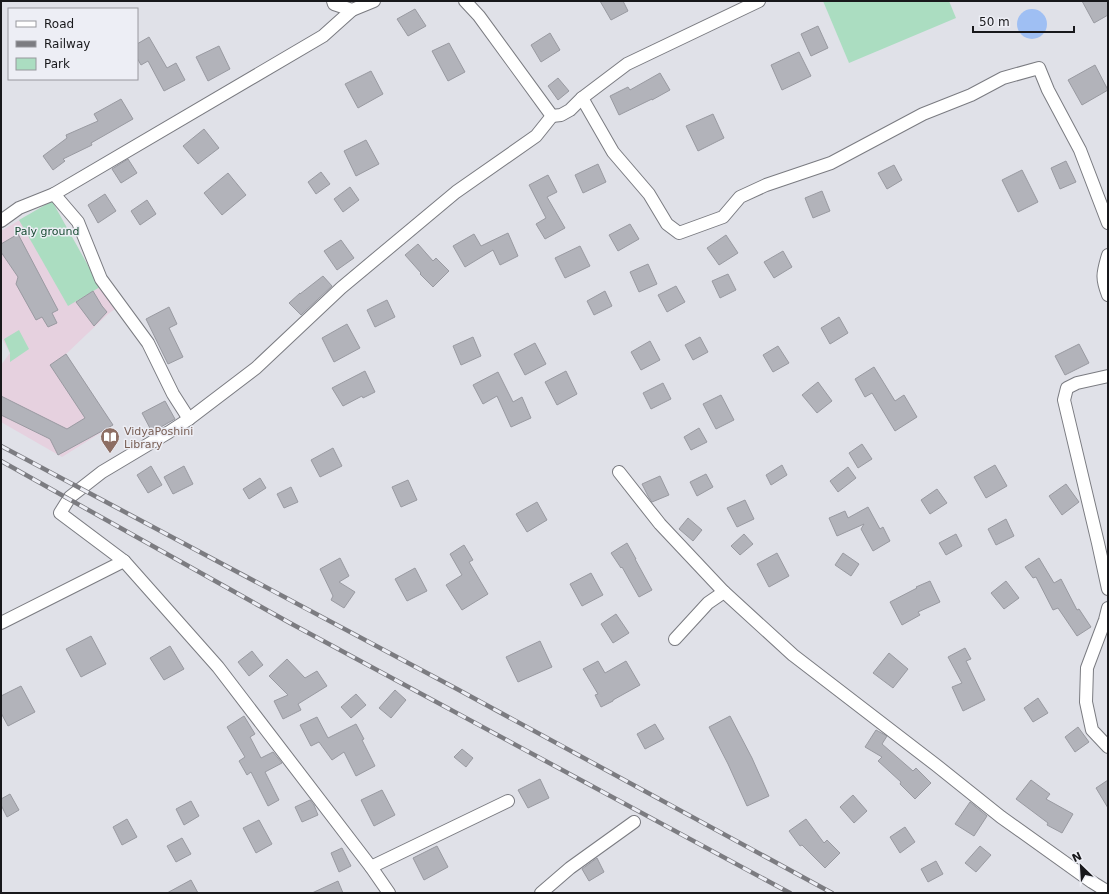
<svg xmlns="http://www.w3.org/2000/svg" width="1109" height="894" font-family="'DejaVu Sans',sans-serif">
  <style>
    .education { fill: #e6d1df }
    .green { fill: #abddc1 }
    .water { fill: #9fbff3 }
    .building { fill: #b2b3ba; stroke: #999aa1 }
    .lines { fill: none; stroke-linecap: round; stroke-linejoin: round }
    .street-casing { stroke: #7a7b81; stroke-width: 14 }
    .street { stroke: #fff; stroke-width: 12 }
    .rail-casing { stroke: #7c7c81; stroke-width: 4.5 }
    .rail { stroke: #edeef5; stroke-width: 3; stroke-dasharray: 9; stroke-linecap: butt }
    .labels { text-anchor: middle; stroke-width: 3; stroke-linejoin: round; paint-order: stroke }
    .park-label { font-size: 11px; fill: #1a4c34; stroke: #edeef5 }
    .education-label { font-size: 11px; fill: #785e54; stroke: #edeef5; text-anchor: start }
  </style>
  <rect width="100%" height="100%" fill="#e0e1e8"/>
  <!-- education -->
  <polygon class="education" points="52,201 97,282 115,309 108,314 66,354 113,425 62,457 1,422 1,365 10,353 1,337 1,231"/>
  <!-- green -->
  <g class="green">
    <polygon points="823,1 949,1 956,18 849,63"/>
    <polygon points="52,201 100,287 68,306 19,220"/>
    <polygon points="19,330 29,349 10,362 10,353 4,339"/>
  </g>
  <!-- water -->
  <circle class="water" cx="1032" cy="24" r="15"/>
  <!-- building -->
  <g class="building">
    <polygon points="600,1 623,1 628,11 611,20"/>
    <polygon points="1082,1 1108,1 1108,15 1094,23"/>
    <polygon points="415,9 426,26 408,36 397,19"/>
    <polygon points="818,26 828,48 811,56 801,34"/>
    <polygon points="550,33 560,50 541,62 531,45"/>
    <polygon points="149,37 167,68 176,63 185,80 164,91 148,61 141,65 137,58 137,44"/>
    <polygon points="449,43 465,72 448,81 432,51"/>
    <polygon points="219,46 230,69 208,81 196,57"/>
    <polygon points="799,52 811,76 782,90 771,65"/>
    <polygon points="1095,65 1108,90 1082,105 1068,80"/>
    <polygon points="371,71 383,94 358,108 345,84"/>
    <polygon points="660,73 670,90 652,100 652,99 619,115 610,96 628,87 630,90"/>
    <polygon points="558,78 569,91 558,100 548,86"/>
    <polygon points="121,99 133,119 91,143 92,145 63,159 65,161 53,170 43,156 67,138 66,135 98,121 94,114"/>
    <polygon points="713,114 724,138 698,151 686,126"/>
    <polygon points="204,129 219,148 198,164 183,146"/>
    <polygon points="366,140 379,164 356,176 344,151"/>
    <polygon points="128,159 137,173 121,183 112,169"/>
    <polygon points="1066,161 1076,182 1060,189 1051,168"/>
    <polygon points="598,164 606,182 583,193 575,175"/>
    <polygon points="894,165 902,180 887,189 878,173"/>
    <polygon points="1022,170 1038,202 1018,212 1002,180"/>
    <polygon points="321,172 330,184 316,194 308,182"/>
    <polygon points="228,173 246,195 222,215 204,193"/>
    <polygon points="548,175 557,192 547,197 565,228 545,239 536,224 546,218 529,185"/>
    <polygon points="350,187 359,200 343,212 334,199"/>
    <polygon points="822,191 830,211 813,218 805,198"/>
    <polygon points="105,194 116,211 98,223 88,205"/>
    <polygon points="147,200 156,214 140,225 131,211"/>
    <polygon points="630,224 639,239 618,251 609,235"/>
    <polygon points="508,233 518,256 500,265 493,250 465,267 453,246 474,234 481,246"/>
    <polygon points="18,234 58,310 52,313 57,323 48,327 42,317 36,320 16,284 18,277 1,252 1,244"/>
    <polygon points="726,235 738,253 719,265 707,248"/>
    <polygon points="341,240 354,258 337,270 324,251"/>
    <polygon points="418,244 433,261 436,258 449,271 433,287 420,274 421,273 405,255"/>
    <polygon points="580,246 590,266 565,278 555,258"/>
    <polygon points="783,251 792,267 774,278 764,262"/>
    <polygon points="648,264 657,284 639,292 630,272"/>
    <polygon points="728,274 736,290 720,298 712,281"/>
    <polygon points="323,276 332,286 301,315 289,303 300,293 300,294"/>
    <polygon points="676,286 685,302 667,312 658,295"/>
    <polygon points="93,291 102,306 107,312 94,326 76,302"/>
    <polygon points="605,291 612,306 594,315 587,301"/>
    <polygon points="387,300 395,317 375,327 367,310"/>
    <polygon points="169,307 177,324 169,328 183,357 168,364 146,319"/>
    <polygon points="839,317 848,333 830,344 821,328"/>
    <polygon points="347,324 360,348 334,362 322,338"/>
    <polygon points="473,337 481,356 461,365 453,346"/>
    <polygon points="700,337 708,352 693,360 685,345"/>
    <polygon points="650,341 660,360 641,370 631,352"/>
    <polygon points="535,343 546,364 525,375 514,354"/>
    <polygon points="1079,344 1089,363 1065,375 1055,356"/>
    <polygon points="778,346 789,363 773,372 763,355"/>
    <polygon points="66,354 113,425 58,455 50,439 1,415 1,396 67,429 85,418 50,365"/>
    <polygon points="874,367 895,401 904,395 917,417 895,431 872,393 865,397 855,379"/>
    <polygon points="365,371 375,392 363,398 362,396 343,406 332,388"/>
    <polygon points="566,371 577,394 557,405 545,382"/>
    <polygon points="498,372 513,402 522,397 531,418 511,427 497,396 483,404 473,385"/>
    <polygon points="818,382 832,401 817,413 802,395"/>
    <polygon points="663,383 671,399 651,409 643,393"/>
    <polygon points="721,395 734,420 716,429 703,404"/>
    <polygon points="165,401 175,419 152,432 142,413"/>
    <polygon points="699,428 707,442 691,450 684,437"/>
    <polygon points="862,444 872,459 858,468 849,453"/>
    <polygon points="333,448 342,466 320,477 311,460"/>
    <polygon points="782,465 787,475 771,485 766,475"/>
    <polygon points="995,465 1007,486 986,498 974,477"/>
    <polygon points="151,466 162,485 148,493 137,475"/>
    <polygon points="184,466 193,484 173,494 164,477"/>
    <polygon points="848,467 856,478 838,492 830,481"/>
    <polygon points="706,474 713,487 697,496 690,482"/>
    <polygon points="660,476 669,495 652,502 648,496 642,484"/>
    <polygon points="260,478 266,488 249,499 243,489"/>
    <polygon points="408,480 417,500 401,507 392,487"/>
    <polygon points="1066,484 1079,502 1062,515 1049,496"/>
    <polygon points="291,487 298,502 284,508 277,494"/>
    <polygon points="937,489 947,503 930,514 921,500"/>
    <polygon points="745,500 754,519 737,527 727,508"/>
    <polygon points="537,502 547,520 527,532 516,514"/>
    <polygon points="868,507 880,529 883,527 890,541 873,551 861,529 864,524 837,536 829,518 845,511 848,518"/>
    <polygon points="688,518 702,530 693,541 679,529"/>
    <polygon points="1006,519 1014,536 996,545 988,529"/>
    <polygon points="744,534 753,544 740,555 731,546"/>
    <polygon points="956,534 962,546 946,555 939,543"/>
    <polygon points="627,543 636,559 635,559 652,590 639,597 622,567 621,568 611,553"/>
    <polygon points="464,545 473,560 469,562 488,594 462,610 446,585 462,575 450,554"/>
    <polygon points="777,553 789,576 769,587 757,564"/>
    <polygon points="843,553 859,564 851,576 835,565"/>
    <polygon points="340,558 349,576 339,582 355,592 344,608 331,600 333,596 320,569"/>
    <polygon points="1039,558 1054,583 1061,579 1077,610 1079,609 1091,627 1077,636 1058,608 1053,610 1036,577 1033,578 1025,567"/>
    <polygon points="415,568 427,591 407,601 395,579"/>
    <polygon points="591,573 603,595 582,606 570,584"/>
    <polygon points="930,581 940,602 918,612 920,615 902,625 890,602 917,588 916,587"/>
    <polygon points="1006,581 1019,598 1004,609 991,593"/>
    <polygon points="616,614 629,633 613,643 601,624"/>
    <polygon points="91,636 106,664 81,677 66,649"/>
    <polygon points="540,641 552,667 518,682 506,657"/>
    <polygon points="170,646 184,669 164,680 150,658"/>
    <polygon points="965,648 971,659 966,661 985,700 963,711 952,687 962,683 948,657"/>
    <polygon points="252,651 263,665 249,676 238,662"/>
    <polygon points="889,653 908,669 893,688 873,673"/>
    <polygon points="287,659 305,678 317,671 327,686 298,704 301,710 283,719 274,701 288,695 269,676"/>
    <polygon points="598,661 605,673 626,661 640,685 613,700 613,701 601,707 595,695 598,694 583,669"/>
    <polygon points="21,686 35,712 8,726 1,713 1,696"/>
    <polygon points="395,690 406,700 391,718 379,708"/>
    <polygon points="356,694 366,705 351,718 341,707"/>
    <polygon points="1038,698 1048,713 1033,722 1024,708"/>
    <polygon points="244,716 255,734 250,737 261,758 273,752 282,763 265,772 279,800 268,806 251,772 247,775 239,761 245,757 227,727"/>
    <polygon points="730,716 752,758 769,796 747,806 728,764 709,727"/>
    <polygon points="317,717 328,738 356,724 364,739 362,740 375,766 356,776 344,752 332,760 319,742 311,746 300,725"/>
    <polygon points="655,724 664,739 645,749 637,734"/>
    <polygon points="1078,727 1089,742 1075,752 1065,737"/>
    <polygon points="876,730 887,736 882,744 913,771 916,768 931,783 915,799 900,784 901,782 878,761 882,757 865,747"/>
    <polygon points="462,749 473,758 466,767 454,757"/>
    <polygon points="540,779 549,798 528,808 518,790"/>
    <polygon points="1031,780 1050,794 1046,799 1073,814 1062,833 1047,825 1048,823 1016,799"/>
    <polygon points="1108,780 1108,808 1096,788"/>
    <polygon points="382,790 395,815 374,826 361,800"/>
    <polygon points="10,794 19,810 7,817 1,805 1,799"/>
    <polygon points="853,795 867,811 854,823 840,807"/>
    <polygon points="310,800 314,805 318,815 302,822 295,807"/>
    <polygon points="191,801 199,816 184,825 176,809"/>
    <polygon points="970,802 987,816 974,836 955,824"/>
    <polygon points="127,819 137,837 122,845 113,827"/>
    <polygon points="806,819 824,843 827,840 840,853 825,868 802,845 800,846 789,831"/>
    <polygon points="259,820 272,844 256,853 243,828"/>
    <polygon points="905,827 915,842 900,853 890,837"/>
    <polygon points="182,838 191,854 176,862 167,846"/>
    <polygon points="437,846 448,867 424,880 413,858"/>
    <polygon points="980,846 991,855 976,872 965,863"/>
    <polygon points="342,848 351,866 339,872 331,853"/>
    <polygon points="597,858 604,872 589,881 582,869"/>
    <polygon points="936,861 943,874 928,882 921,869"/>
    <polygon points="191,880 198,893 167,893"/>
    <polygon points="338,881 343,893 312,893"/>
  </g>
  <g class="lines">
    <!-- street casing -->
    <g class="street-casing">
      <g id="street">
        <polyline points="333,1 334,4 352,10 374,1"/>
        <polyline points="465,1 479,16 552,116 561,115 570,110 582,98 627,64 759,1"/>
        <polyline points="582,98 613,152 649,194 667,224 679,233 723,217 740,197 766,185 831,163 923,114 971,95 1003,78 1039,68 1048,90 1080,150 1108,223"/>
        <polyline points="54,194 323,36 352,10"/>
        <polyline points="1,221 19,208 54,194 78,222 101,279 148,343 173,394 189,419"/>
        <path d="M1108,255c-5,18 -7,22 0,40"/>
        <polyline points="1108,376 1077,383 1067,388 1064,400 1098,543 1108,589"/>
        <polyline points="619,472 660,524 724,592"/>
        <polyline points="124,561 218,667 371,867 389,893"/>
        <polyline points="1108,608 1105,620 1087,668 1086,702 1092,730 1108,747"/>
        <polyline points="1,623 124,561 60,513 70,497 102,472 169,432 189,419 256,368 341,288 456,192 536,136 552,116"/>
        <polyline points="675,639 708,603 724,592 793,655 936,765 1001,817 1092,882 1108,892"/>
        <polyline points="371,867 508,801"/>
        <polyline points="541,893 570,868 634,822"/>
      </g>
    </g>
    <!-- street -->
    <use href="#street" class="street"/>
    <!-- rail casing -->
    <g class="rail-casing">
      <g id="rail">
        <polyline points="1,446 457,689 832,893"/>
        <polyline points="1,461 290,623 790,893"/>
      </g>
    </g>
    <!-- rail -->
    <use href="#rail" class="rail"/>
  </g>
  <!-- icons -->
  <defs>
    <g id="library-pin" transform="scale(1)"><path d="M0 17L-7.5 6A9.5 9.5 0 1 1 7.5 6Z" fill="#8d6e63" stroke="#edeef5"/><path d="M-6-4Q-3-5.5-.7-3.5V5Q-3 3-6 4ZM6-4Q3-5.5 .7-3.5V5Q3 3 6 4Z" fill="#fff"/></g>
  </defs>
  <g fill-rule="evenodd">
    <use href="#library-pin" x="110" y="437"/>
  </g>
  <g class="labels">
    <!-- park labels -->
    <g class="park-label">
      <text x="47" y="235">Paly ground</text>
    </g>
    <!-- education labels -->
    <g class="education-label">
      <text x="124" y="435">VidyaPoshini<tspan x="124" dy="13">Library</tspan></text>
    </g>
  </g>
  <!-- border -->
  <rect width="1109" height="894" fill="none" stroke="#18181b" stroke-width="4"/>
  <!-- legend -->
  <rect x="8" y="8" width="130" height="72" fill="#edeef5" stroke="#98989e"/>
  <rect x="16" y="21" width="20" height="6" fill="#ffffff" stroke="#98989e"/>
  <text x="44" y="28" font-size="12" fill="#18181b">Road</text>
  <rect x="16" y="41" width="20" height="6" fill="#7c7c81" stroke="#98989e"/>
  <text x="44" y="48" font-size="12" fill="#18181b">Railway</text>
  <rect x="16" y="58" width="20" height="12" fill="#abddc1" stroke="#98989e"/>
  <text x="44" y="68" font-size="12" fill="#18181b">Park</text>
  <!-- north arrow -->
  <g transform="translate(1081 866) rotate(335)" stroke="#edeef5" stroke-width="3" paint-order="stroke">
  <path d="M0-3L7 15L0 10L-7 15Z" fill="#18181b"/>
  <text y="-6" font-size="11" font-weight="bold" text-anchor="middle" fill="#18181b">N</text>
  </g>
  <!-- scale -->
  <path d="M973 26v6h101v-6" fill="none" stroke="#18181b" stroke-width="2"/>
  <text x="979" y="26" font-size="12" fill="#18181b" stroke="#edeef5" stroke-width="3" paint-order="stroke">50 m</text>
</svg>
